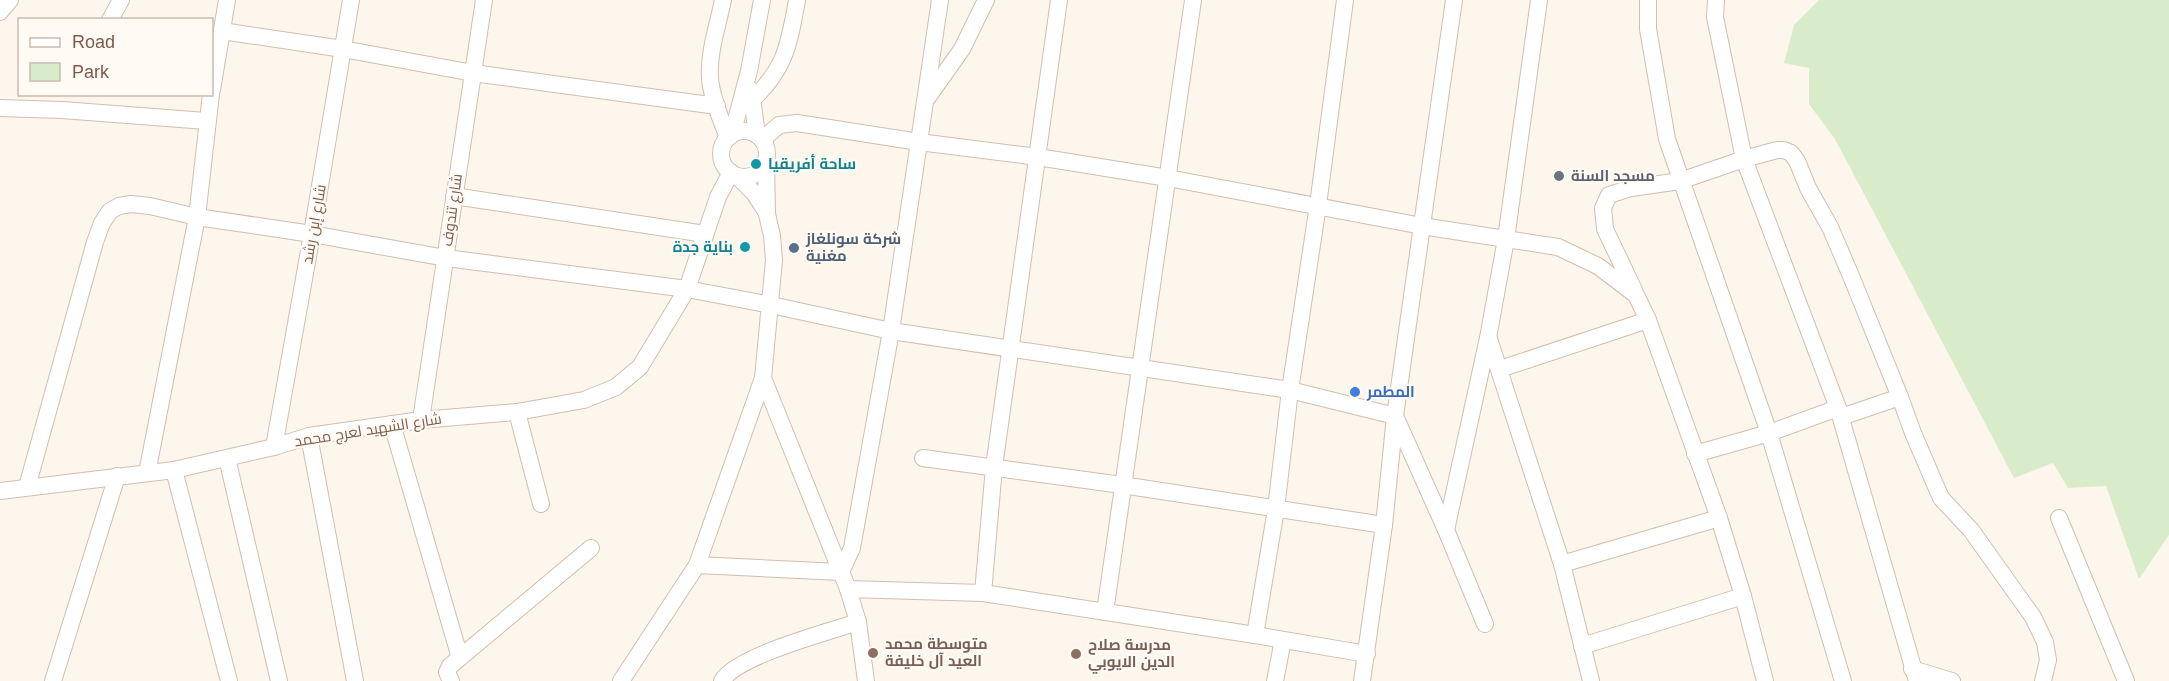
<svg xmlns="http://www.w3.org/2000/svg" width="2169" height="681" font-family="Arial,Cairo,sans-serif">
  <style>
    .green { fill: #d8ecc9 }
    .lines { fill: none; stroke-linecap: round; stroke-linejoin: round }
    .street-casing { stroke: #d1beb0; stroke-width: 18 }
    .street { stroke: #fff; stroke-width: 16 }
    .culture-dot { fill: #0f9aa8; stroke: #fffaf3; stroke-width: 2 }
    .worship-dot { fill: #6b7280; stroke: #fffaf3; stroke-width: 2 }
    .service-dot { fill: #5c6f8a; stroke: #fffaf3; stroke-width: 2 }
    .shop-dot { fill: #3f7fe0; stroke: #fffaf3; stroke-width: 2 }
    .education-dot { fill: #8d6e63; stroke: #fffaf3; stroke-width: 2 }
    .labels { text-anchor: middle; stroke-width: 4.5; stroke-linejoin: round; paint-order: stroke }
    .culture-label { font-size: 15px; font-weight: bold; fill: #0d838f; stroke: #fffaf3; text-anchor: start }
    .worship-label { font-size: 15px; font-weight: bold; fill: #5b616d; stroke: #fffaf3; text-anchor: start }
    .street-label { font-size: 15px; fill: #7a5c4d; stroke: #fffaf3 }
    .service-label { font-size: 15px; font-weight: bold; fill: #4e5e75; stroke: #fffaf3; text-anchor: start }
    .shop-label { font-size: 15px; font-weight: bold; fill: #366cbe; stroke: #fffaf3; text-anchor: start }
    .education-label { font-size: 15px; font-weight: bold; fill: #785e54; stroke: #fffaf3; text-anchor: start }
  </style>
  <rect width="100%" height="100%" fill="#fdf6ec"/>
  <!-- green -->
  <polygon class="green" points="1819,0 2169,0 2169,535 2139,579 2106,486 2068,488 2053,463 2014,478 1835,139 1809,104 1809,68 1784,63 1794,25"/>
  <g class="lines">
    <!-- street casing -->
    <g class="street-casing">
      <g id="street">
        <path d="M723,0c-5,25 -15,53 -13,79 2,20 11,40 18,59"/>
        <polyline points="1648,0 1648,29 1667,139 1769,433 1843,681"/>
        <polyline points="1716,0 1715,17 1744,159 1838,408 1917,681"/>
        <polyline points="0,12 10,0"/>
        <polyline points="110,20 121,0"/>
        <polyline points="222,31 343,49 473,73 717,106"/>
        <polyline points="212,90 227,0"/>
        <polyline points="751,90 757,135"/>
        <polyline points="928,97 962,49 986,0"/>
        <path d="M752,100c34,-32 37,-56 45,-100"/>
        <polyline points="0,108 62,110 206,121"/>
        <circle cx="744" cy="154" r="23"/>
        <polyline points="732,135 749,71 762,0"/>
        <polyline points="762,140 779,125 797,123 919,142 1038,157 1168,178 1422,226 1558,247 1598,266 1636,295 1648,320 1719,518 1743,596 1765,681"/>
        <polyline points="737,176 754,193 767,213"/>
        <polyline points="454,196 705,234"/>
        <polyline points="1634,290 1605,229 1603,208 1609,195 1631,188 1680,181 1744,159 1777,150 1784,150 1791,153 1797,161 1808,188 1830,227 1851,276 1900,397 1913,433 1941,498 1971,530 2033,617 2045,642 2048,660 2043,681"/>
        <polyline points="1489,339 1562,564 1591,681"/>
        <polyline points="1500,369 1648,320"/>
        <polyline points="763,378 848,589 858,622 866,681"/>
        <polyline points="517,412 541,504"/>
        <polyline points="1841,417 1900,397"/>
        <polyline points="421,420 484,0"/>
        <polyline points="392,424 460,658"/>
        <polyline points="309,436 355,681"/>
        <polyline points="274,447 312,234 351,0"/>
        <polyline points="1695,454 1769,433 1838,408"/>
        <polyline points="227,458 279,681"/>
        <polyline points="923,458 1122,485 1384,525"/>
        <polyline points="174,470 229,681"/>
        <polyline points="147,473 197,217 211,94"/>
        <polyline points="27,487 95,242 102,223 110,211 119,206 131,204 150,206 197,217 312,234 446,258 687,289 771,305 891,331 1290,390 1395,416 1446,530 1485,624"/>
        <polyline points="0,491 174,470 274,447 309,436 421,420 517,412 584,400 616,387 640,367 687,289 718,197 731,172"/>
        <polyline points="2059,518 2126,681"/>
        <polyline points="1446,530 1488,338 1506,239 1539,0"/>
        <polyline points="1562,564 1719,518"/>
        <polyline points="697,565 841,572 852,548 891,331 940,0"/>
        <polyline points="848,589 983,593 1255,635 1367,654"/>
        <polyline points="983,593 994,467 1059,0"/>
        <polyline points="1105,612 1193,0"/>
        <polyline points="1255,635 1276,509 1290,390 1318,205 1345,0"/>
        <polyline points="1582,646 1743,596"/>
        <polyline points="1912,669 1952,681"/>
        <polyline points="53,681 117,476"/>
        <polyline points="451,681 447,672 450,666 591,548"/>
        <polyline points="621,681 697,565 763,378 774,260 772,236 767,214 766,160"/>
        <path d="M722,681c14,-25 106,-49 136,-59"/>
        <polyline points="1275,681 1283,640"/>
        <polyline points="1362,681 1384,525 1395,416 1454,0"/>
      </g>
    </g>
    <!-- street -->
    <use href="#street" class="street"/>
  </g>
  <!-- markers -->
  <g class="culture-dot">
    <circle cx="756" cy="164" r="6"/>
    <circle cx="745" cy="247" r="6"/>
  </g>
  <circle class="worship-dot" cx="1559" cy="176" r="6"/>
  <circle class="service-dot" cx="794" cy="248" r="6"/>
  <circle class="shop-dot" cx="1355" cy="392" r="6"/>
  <g class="education-dot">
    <circle cx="873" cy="653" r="6"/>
    <circle cx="1076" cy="654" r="6"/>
  </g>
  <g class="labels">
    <!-- culture labels -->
    <g class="culture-label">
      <text x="768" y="169">ساحة أفريقيا</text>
      <text x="733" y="252" text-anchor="end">بناية جدة</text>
    </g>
    <!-- worship labels -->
    <g class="worship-label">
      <text x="1571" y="181">مسجد السنة</text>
    </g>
    <!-- street labels -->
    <g class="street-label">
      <text transform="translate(452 210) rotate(-82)" y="5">شارع تندوف</text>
      <text transform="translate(314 224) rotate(-80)" y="5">شارع إبن رشد</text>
      <text transform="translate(368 430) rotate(-9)" y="5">شارع الشهيد لعرج محمد</text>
    </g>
    <!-- service labels -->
    <g class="service-label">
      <text x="806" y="244">شركة سونلغاز<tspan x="806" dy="17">مغنية</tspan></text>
    </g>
    <!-- shop labels -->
    <g class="shop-label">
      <text x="1367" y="397">المطمر</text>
    </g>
    <!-- education labels -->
    <g class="education-label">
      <text x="885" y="649">متوسطة محمد<tspan x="885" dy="17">العيد آل خليفة</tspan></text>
      <text x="1088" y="650">مدرسة صلاح<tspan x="1088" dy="17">الدين الايوبي</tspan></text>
    </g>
  </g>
  <!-- legend -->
  <rect x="18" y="18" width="195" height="78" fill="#fffaf3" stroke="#cabbb1" stroke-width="1.5"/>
  <rect x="30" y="38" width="30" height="9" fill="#ffffff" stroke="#cabbb1" stroke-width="1.5"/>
  <text x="72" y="48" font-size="18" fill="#7a5c4d">Road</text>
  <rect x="30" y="63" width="30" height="18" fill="#d8ecc9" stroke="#cabbb1" stroke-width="1.5"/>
  <text x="72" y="78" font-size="18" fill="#7a5c4d">Park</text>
</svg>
